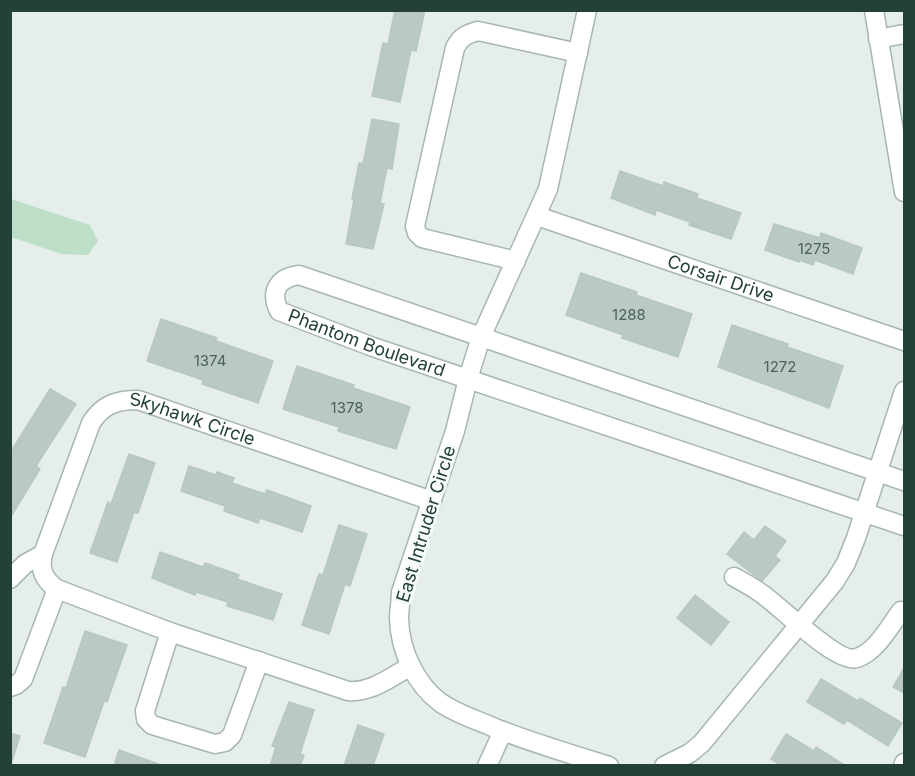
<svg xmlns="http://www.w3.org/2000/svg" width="915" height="776" font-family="Inter,sans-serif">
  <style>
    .green { fill: #bedfc7 }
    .building { fill: #bac9c3; stroke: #b7c8c1; stroke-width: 1.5 }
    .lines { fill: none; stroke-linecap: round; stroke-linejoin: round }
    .minor-casing { stroke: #a7b6b1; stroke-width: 21 }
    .minor { stroke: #fff; stroke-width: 18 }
    .labels { text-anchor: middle; stroke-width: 6; stroke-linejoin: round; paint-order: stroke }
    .number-label { font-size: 15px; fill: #49625c }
    .street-label { font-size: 18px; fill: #234039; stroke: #f5faf8 }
  </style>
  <rect width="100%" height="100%" fill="#e5eeea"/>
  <!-- green -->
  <polygon class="green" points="11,199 90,225 98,241 88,255 61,254 11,237"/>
  <!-- building -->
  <g class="building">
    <polygon points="395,10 425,10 416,51 411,50 400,102 372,96 383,43 388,44"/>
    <polygon points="372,119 399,124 392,169 387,168 380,203 384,204 373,249 346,244 354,199 352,199 359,163 363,164"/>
    <polygon points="620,171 663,186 664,182 698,194 697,198 741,213 731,239 689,225 690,222 656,210 655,215 611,198"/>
    <polygon points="774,224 820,238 821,233 862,248 853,274 815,260 813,265 799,260 799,262 765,250"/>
    <polygon points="581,273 637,292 636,295 692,314 678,357 622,338 623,335 566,315"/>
    <polygon points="161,319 217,338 216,341 273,361 258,403 202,384 203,380 147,361"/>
    <polygon points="732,325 788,344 787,347 843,366 829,408 718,367"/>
    <polygon points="297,366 354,385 353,388 410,407 396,449 338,431 339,427 283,409"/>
    <polygon points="50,389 76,404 36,466 40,469 12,515 10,461 14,455 10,453"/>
    <polygon points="129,454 155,463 138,513 134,512 117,562 90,553 108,502 111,504"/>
    <polygon points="189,466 216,475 217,472 234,478 232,483 265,494 267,490 311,506 302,532 260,518 258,523 224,511 225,506 181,491"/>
    <polygon points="339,525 367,534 350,586 345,584 329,634 302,625 319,574 323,575"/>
    <polygon points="765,526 786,541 775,556 780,560 762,581 727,554 744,532 754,540"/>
    <polygon points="160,552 203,567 205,563 239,575 237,579 282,594 273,620 227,606 228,602 196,592 195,595 152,578"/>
    <polygon points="695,595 729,622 711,645 677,618"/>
    <polygon points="85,631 127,645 107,702 104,701 85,757 44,743 63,687 66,688"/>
    <polygon points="904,668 904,693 893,687"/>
    <polygon points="821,679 858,701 860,698 902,723 888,746 847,720 844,724 807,702"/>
    <polygon points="289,702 314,710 300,754 304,755 300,766 270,766 276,747 272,746"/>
    <polygon points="358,725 384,734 373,766 344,766"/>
    <polygon points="10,733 20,736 11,764 10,764"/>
    <polygon points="786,734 814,751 816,747 846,766 782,766 771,759"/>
    <polygon points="119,750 164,766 114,766"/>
  </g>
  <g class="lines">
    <!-- minor casing -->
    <g class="minor-casing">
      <g id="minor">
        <path d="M587,10l-39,179 -67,148 -13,42 -13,52 -54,161c0,9 -2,18 -2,27 1,31 16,65 42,84 16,11 36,17 54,25 38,15 75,26 114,38"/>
        <polyline points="874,10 904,192"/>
        <polyline points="878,39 904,34"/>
        <path id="s1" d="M537,216l367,125"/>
        <path d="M516,261l-94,-23 -5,-5 -2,-7 40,-178c5,-11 12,-14 23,-17l100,22"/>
        <path id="s2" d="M904,481l-605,-206c-22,3 -29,17 -20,36l94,36 531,179"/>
        <path d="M43,554c-4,15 1,26 14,35l113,43 178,59c23,2 43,-14 63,-25"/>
        <path d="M734,577c9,5 19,10 28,17 18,12 76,71 95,64 20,-7 32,-31 44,-47"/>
        <path id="s3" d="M10,579l15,-15 18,-10 48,-131c12,-19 26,-23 47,-23l294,101"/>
        <polyline points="170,632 145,711 146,719 152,725 215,744 225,742 232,735 259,661"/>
        <polyline points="10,687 16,685 23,679 57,589"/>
        <polyline points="487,766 503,731"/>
        <polyline points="664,766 690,753 702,743 835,581 846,563 856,538 904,391"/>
        <polyline points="903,766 904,763"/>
      </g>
    </g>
    <!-- minor -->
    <use href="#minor" class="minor"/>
  </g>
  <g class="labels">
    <!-- number labels -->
    <g class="number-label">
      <text x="814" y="254">1275</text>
      <text x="629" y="320">1288</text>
      <text x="210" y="366">1374</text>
      <text x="780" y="372">1272</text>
      <text x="347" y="413">1378</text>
    </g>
    <!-- street labels -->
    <g class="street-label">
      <text dy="6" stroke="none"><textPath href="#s1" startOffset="194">Corsair Drive</textPath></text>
      <text dy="6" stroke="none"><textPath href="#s2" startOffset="783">Phantom Boulevard</textPath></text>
      <text dy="6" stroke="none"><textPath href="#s3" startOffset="294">Skyhawk Circle</textPath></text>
      <text transform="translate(426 524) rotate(-73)" y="6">East Intruder Circle</text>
    </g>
  </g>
  <!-- border -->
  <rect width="915" height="776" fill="none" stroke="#234039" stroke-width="24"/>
</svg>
